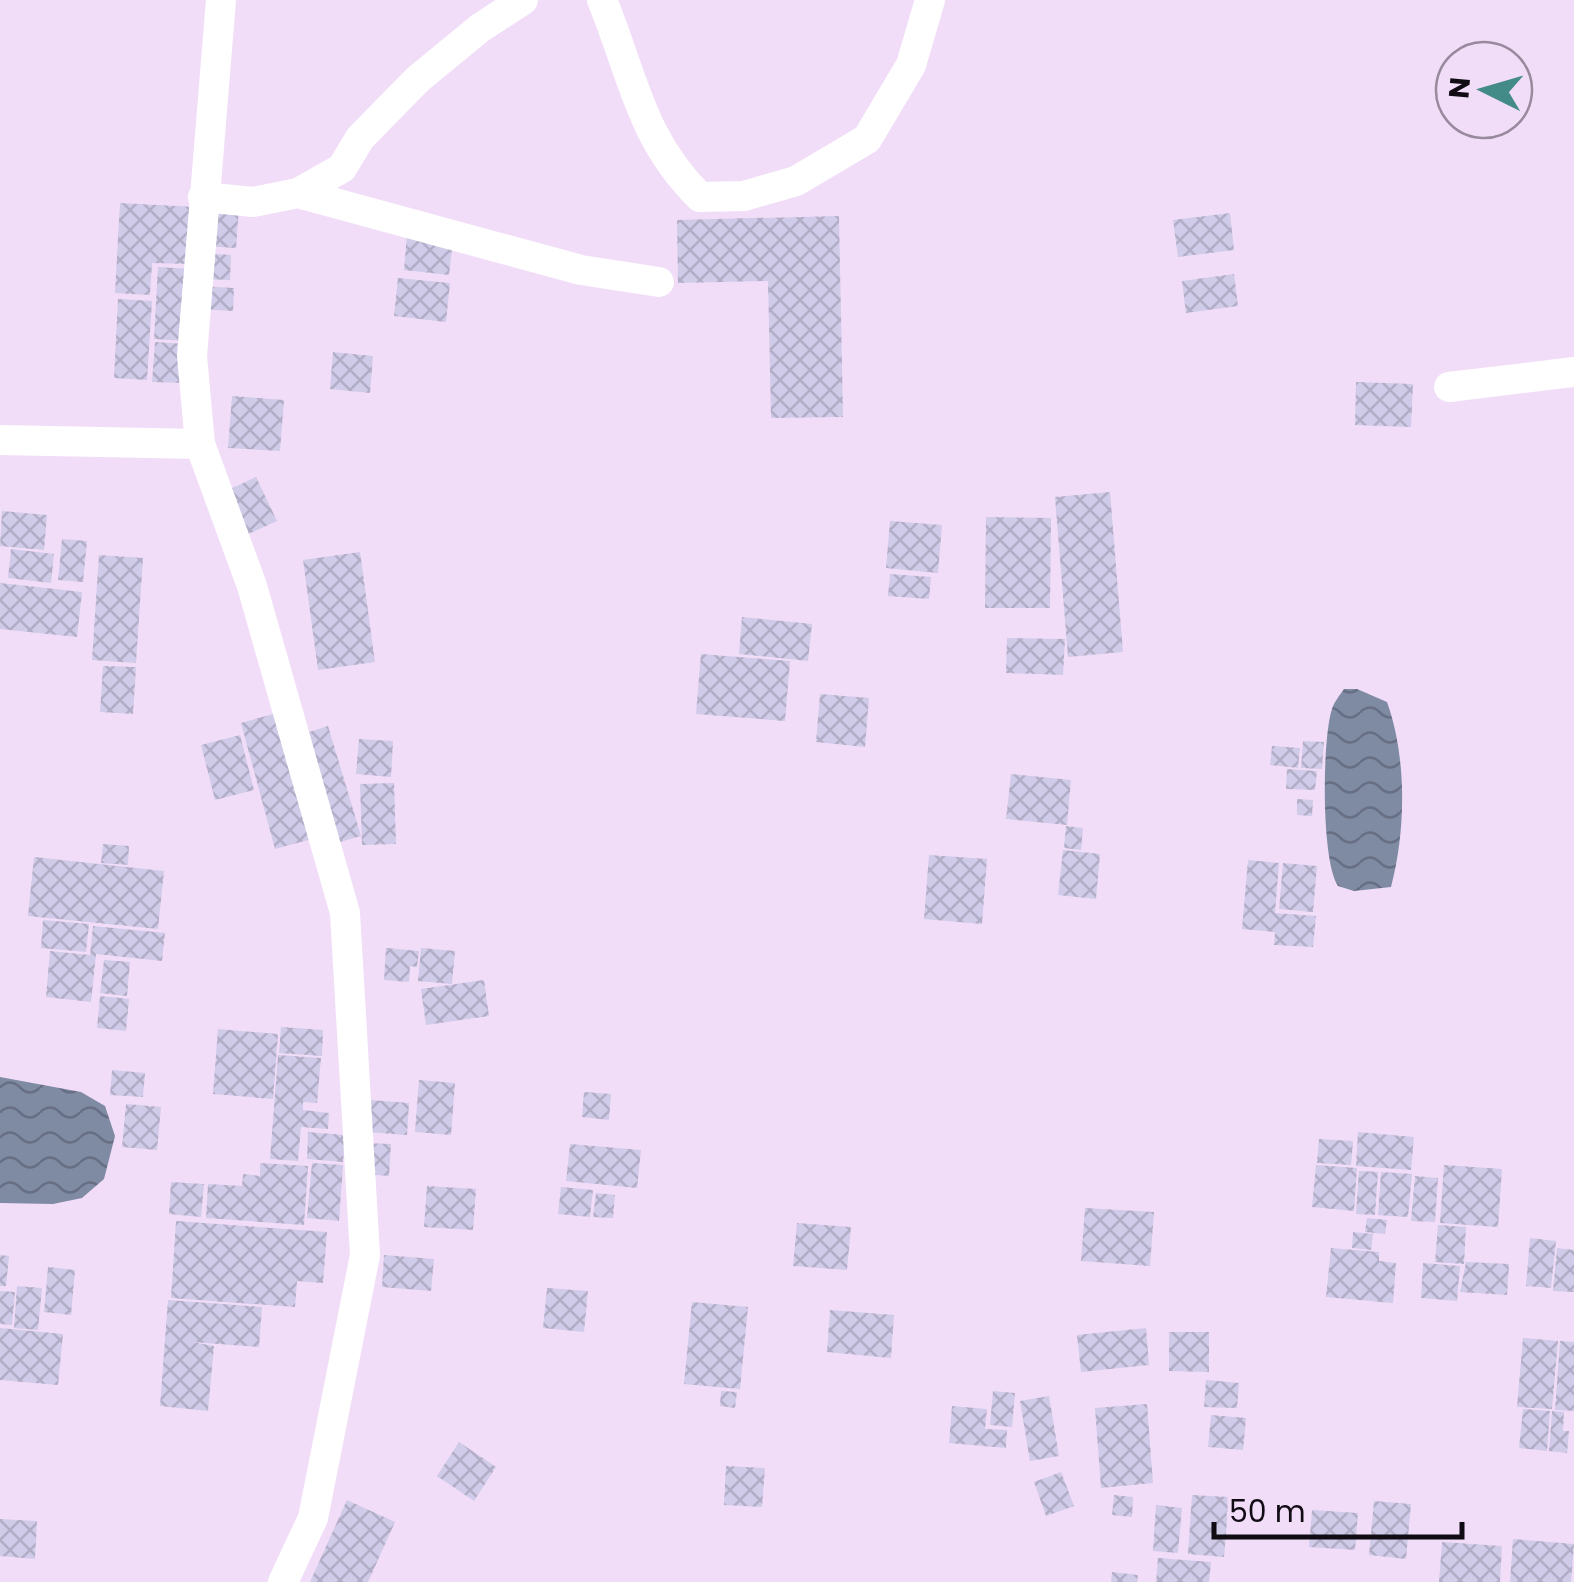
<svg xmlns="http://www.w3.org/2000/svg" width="1574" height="1582" font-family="Poppins,sans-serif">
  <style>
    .water { fill: url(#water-waves) }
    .building { fill: url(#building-cross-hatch) }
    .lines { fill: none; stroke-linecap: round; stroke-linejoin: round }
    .minor { stroke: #fff; stroke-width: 30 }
  </style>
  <defs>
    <pattern id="water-waves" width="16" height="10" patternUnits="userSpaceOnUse" patternTransform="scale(2.5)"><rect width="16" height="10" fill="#7f8aa3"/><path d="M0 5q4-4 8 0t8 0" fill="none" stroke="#676f84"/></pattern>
    <pattern id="building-cross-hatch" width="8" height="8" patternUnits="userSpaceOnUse" patternTransform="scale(2.5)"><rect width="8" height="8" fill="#d0cbe8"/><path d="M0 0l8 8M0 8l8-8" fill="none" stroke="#b2adc6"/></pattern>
  </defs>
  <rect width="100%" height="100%" fill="#f2ddf9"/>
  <!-- water -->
  <g class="water">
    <path d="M1344,689h13l30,13c20,56 19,128 4,185l-37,4 -16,-5c-17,-25 -16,-147 -6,-177 2,-7 8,-14 12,-20z"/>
    <polygon points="0,1077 81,1092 105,1106 115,1136 104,1179 82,1198 53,1204 0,1203"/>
  </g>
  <!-- building -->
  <g class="building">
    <polygon points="120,203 195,207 191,264 152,263 150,295 115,293"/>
    <polygon points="206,206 239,208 236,248 203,246"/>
    <polygon points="1230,213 1234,250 1178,257 1173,220"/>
    <polygon points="839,216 843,417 771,418 768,281 678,283 677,220"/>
    <polygon points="407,234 453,240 449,275 404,270"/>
    <polygon points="203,253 231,255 230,280 202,279"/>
    <polygon points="158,267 191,269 187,341 154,339"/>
    <polygon points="1234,274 1238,306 1186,313 1182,281"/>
    <polygon points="398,278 450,283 446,322 394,316"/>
    <polygon points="200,286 234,288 233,311 198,309"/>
    <polygon points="118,299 152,301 147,380 114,378"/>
    <polygon points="155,342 187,344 184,383 152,382"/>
    <polygon points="333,352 373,356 370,393 330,389"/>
    <polygon points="1356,382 1413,384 1411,427 1355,425"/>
    <polygon points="232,396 284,400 280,451 228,448"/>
    <polygon points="256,477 277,521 242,537 222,493"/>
    <polygon points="1110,492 1123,652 1068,657 1055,497"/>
    <polygon points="2,511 47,515 44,550 0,546"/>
    <polygon points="986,517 1051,518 1050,608 985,608"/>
    <polygon points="890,521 942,525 938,573 886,568"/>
    <polygon points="62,539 87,541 83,582 58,580"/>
    <polygon points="11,549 54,554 51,583 8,578"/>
    <polygon points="360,552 375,662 318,670 303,560"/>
    <polygon points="99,555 143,558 136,663 92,660"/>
    <polygon points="890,574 931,577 929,599 888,596"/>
    <polygon points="0,583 82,592 77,637 0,629"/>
    <polygon points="742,617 812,624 808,661 739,654"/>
    <polygon points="1007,638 1065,639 1063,675 1006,673"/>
    <polygon points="701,654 790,661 785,721 696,714"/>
    <polygon points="103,666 136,667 133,714 100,712"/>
    <polygon points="820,694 869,698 865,747 816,742"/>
    <polygon points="284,711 319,837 275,849 241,723"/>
    <polygon points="328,726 361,836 333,844 300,735"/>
    <polygon points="240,735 254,790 215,800 201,745"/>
    <polygon points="359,739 393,741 391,777 356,774"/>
    <polygon points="1303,741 1324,742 1322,769 1301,768"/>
    <polygon points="1272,746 1300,748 1298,768 1270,765"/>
    <polygon points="1287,769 1317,771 1315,790 1286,789"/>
    <polygon points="1011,774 1071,780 1067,825 1006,819"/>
    <polygon points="394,783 396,844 362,845 360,784"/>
    <polygon points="1297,799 1313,800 1312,816 1297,815"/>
    <polygon points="1066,826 1083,828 1081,850 1064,848"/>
    <polygon points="103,844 129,846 128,865 101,863"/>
    <polygon points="1063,850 1100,854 1096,899 1058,895"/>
    <polygon points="929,855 987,859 982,924 924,919"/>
    <polygon points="34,857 164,871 158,929 28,916"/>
    <polygon points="1248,860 1279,863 1275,913 1316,916 1313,947 1274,945 1275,932 1242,929"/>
    <polygon points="1283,863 1317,866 1313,912 1279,909"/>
    <polygon points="43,920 89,924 86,952 41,948"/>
    <polygon points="93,926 165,933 162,961 96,954 91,1002 46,997 50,951 90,955"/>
    <polygon points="386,948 419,951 417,967 410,966 409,982 384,980"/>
    <polygon points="421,948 455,951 452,984 418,981"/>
    <polygon points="104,960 130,962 127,996 100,993"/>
    <polygon points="484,980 489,1016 426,1025 421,989"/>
    <polygon points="100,996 129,999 126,1031 97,1028"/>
    <polygon points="281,1027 323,1030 322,1056 279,1053"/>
    <polygon points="218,1029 278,1034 273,1099 213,1094"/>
    <polygon points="278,1055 321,1058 317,1103 303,1102 303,1110 329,1113 328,1129 301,1127 298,1161 270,1159"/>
    <polygon points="112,1070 145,1073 143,1097 110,1095"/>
    <polygon points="419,1080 455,1083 451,1135 415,1132"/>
    <polygon points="584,1092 611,1094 609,1120 582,1117"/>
    <polygon points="370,1100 409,1103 407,1135 368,1132"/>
    <polygon points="126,1104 161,1107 157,1150 122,1147"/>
    <polygon points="308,1132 345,1135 343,1162 307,1159"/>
    <polygon points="1358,1132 1414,1137 1411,1170 1356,1166"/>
    <polygon points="1319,1139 1353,1141 1351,1165 1317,1163"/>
    <polygon points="366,1143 391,1144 389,1176 364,1174"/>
    <polygon points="570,1144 641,1150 637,1188 566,1181"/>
    <polygon points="260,1163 308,1166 304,1225 206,1218 208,1184 242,1186 243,1174 260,1176"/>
    <polygon points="312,1163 343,1165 339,1221 307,1218"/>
    <polygon points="1316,1165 1357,1168 1354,1211 1312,1207"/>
    <polygon points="1444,1165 1502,1169 1498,1227 1440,1223"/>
    <polygon points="1359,1171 1378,1172 1375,1215 1356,1214"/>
    <polygon points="1381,1172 1412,1174 1408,1217 1378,1215"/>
    <polygon points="1415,1176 1438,1178 1435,1222 1411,1221"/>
    <polygon points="171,1182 204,1184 201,1217 169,1214"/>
    <polygon points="427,1186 476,1189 473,1230 424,1227"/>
    <polygon points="561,1187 593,1190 590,1217 558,1214"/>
    <polygon points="596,1193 615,1195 613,1218 593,1217"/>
    <polygon points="1085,1208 1154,1212 1150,1266 1081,1261"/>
    <polygon points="1367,1218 1387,1220 1385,1234 1365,1232"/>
    <polygon points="176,1221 327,1232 323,1283 297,1281 295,1307 171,1298"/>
    <polygon points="797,1223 851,1227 847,1270 793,1266"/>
    <polygon points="1438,1225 1466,1227 1464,1264 1435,1262"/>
    <polygon points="1353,1232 1373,1234 1371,1250 1352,1248"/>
    <polygon points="1530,1238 1556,1241 1551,1288 1526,1286"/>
    <polygon points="1331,1248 1379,1252 1379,1261 1396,1263 1393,1303 1326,1297"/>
    <polygon points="1557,1248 1574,1250 1574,1292 1553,1291"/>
    <polygon points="0,1255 9,1256 6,1286 0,1286"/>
    <polygon points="384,1255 434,1259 431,1291 382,1287"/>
    <polygon points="1466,1262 1509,1264 1507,1295 1460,1292"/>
    <polygon points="1423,1263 1460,1266 1457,1301 1421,1298"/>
    <polygon points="48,1267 75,1270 71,1315 44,1312"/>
    <polygon points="17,1286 42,1288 38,1330 14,1328"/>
    <polygon points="547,1288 588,1291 584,1332 543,1328"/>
    <polygon points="0,1291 15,1292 12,1325 0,1324"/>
    <polygon points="168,1300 262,1307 259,1347 192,1342 214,1346 208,1411 160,1406"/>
    <polygon points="692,1302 748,1307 740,1389 684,1384"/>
    <polygon points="830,1310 894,1315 891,1358 827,1352"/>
    <polygon points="0,1328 63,1334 58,1385 0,1380"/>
    <polygon points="1146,1328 1149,1365 1081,1372 1077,1335"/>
    <polygon points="1169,1332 1209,1332 1209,1372 1169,1371"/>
    <polygon points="1523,1338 1558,1341 1552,1409 1517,1407"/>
    <polygon points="1560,1341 1574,1342 1574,1411 1555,1410"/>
    <polygon points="1206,1380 1239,1383 1237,1408 1204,1407"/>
    <polygon points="721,1391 737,1392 735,1408 720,1406"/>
    <polygon points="993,1391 1015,1393 1012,1427 990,1425"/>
    <polygon points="1049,1396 1059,1456 1030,1461 1020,1401"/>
    <polygon points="1147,1404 1153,1483 1101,1488 1095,1408"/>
    <polygon points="952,1406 987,1409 985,1429 1007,1430 1006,1448 949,1443"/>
    <polygon points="1523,1409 1550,1411 1547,1451 1519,1448"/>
    <polygon points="1552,1411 1564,1412 1563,1431 1569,1431 1567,1453 1549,1451"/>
    <polygon points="1211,1415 1246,1418 1243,1450 1208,1447"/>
    <polygon points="459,1442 496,1467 474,1501 437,1476"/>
    <polygon points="726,1466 765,1468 762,1507 724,1505"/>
    <polygon points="1061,1472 1074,1506 1046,1516 1034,1482"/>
    <polygon points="1114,1495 1133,1497 1132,1517 1112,1515"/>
    <polygon points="1192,1495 1229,1497 1224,1557 1188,1554"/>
    <polygon points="347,1500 395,1522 368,1582 310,1582"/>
    <polygon points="1374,1501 1411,1504 1406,1559 1369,1555"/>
    <polygon points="1156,1505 1182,1508 1178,1553 1153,1551"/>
    <polygon points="1312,1510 1358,1513 1355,1550 1309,1547"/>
    <polygon points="0,1519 37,1521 35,1559 0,1556"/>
    <polygon points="1513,1539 1574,1544 1571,1582 1510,1582"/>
    <polygon points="1442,1542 1502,1546 1500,1582 1439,1582"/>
    <polygon points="1158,1558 1211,1562 1209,1582 1156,1582"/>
    <polygon points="1112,1572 1138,1575 1137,1582 1111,1582"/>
  </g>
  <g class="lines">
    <!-- minor -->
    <g class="minor">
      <polyline points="221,0 192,356 200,444 252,586 345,913 365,1255 313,1518 283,1582"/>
      <path d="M602,0c31,75 38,138 98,197l44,-1 52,-15 71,-42 44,-74 19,-65"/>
      <polyline points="298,193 342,168 360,138 418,79 480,28 523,0"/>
      <polyline points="203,197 253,202 298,193 581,270 659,282"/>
      <polyline points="1449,387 1574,372"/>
      <polyline points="0,440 200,444"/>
    </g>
  </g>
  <!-- north arrow -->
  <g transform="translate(1484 90) rotate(275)"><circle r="48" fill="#f2ddf9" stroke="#98899d" stroke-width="2.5"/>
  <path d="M0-8L18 38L0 25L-18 38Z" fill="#438b88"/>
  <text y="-15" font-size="28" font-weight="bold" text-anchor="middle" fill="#110b14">N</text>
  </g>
  <!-- scale -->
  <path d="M1214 1522v15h248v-15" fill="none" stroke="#110b14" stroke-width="5"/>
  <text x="1229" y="1522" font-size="30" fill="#110b14" stroke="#f2ddf9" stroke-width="8" paint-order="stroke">50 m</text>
</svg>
